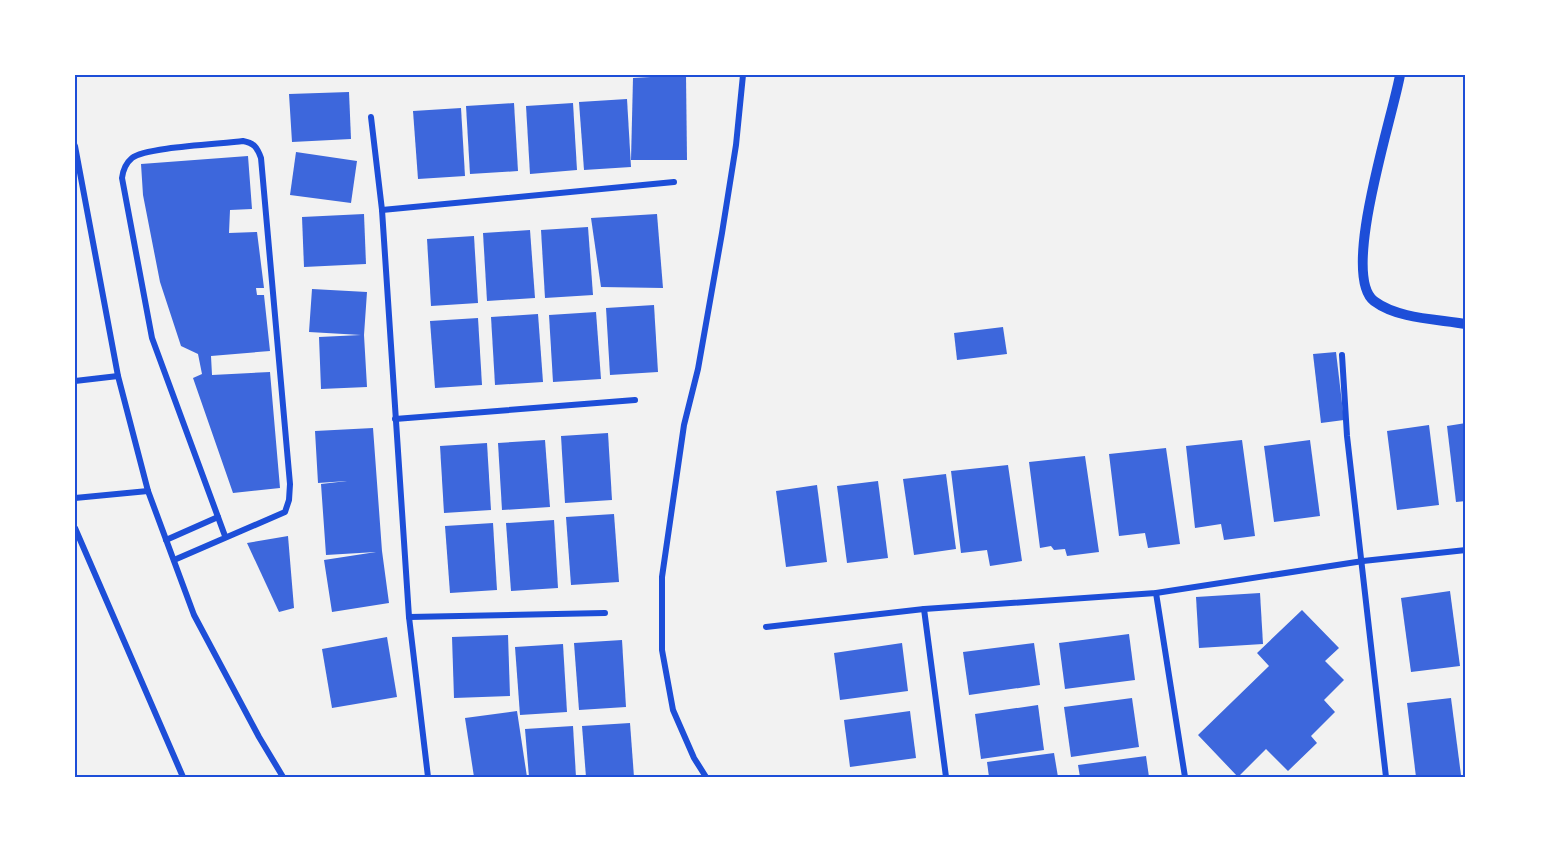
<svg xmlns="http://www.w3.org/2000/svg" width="1541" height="852" font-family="'Source Sans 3',sans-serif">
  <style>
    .building { fill: #3d67dc }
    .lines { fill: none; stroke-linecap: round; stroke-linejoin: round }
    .minor { stroke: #1d4ed8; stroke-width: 6 }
    .tertiary { stroke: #1d4ed8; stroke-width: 10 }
    .neatline { fill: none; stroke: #1d4ed8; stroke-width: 2 }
  </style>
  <rect width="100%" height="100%" fill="#f2f2f2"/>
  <!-- building -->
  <g class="building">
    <polygon points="686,75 687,160 631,160 633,78"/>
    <polygon points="349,92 351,139 292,142 289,94"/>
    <polygon points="627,99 631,167 584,170 579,102"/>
    <polygon points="514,103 518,171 470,174 466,106"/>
    <polygon points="573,103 577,170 530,174 526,106"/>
    <polygon points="461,108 465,176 418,179 413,111"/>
    <polygon points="296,152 357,161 351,203 290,195"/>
    <polygon points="248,156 252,209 230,210 229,233 257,232 264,288 256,288 257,295 264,295 270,351 211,356 212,375 270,372 280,488 233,493 193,378 202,374 198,354 181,346 160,282 143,195 141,164"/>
    <polygon points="364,214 366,264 304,267 302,217"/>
    <polygon points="657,214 663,288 601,287 591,218"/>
    <polygon points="588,227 593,295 545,298 541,230"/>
    <polygon points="530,230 535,298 487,301 483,233"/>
    <polygon points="474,236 478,303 431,306 427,239"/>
    <polygon points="312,289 367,292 364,335 367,387 321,389 319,337 361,335 309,332"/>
    <polygon points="654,305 658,372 610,375 606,308"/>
    <polygon points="596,312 601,379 553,382 549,315"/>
    <polygon points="538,314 543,382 495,385 491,317"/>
    <polygon points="478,318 482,385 435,388 430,321"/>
    <polygon points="1003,327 1007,354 957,360 954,333"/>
    <polygon points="1336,352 1344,420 1321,423 1313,354"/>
    <polygon points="1466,423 1466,501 1456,502 1447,426"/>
    <polygon points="1429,425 1439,505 1397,510 1387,431"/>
    <polygon points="373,428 382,551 389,603 332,612 324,560 376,552 326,555 321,484 347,481 318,483 315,431"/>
    <polygon points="608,433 612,500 565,503 561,436"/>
    <polygon points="545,440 550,507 502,510 498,443"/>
    <polygon points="1242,440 1255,536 1224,540 1221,524 1195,528 1186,446"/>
    <polygon points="1310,440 1320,516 1274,522 1264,446"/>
    <polygon points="487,443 491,510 444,513 440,446"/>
    <polygon points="1166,448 1180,544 1148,548 1145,533 1119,536 1109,454"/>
    <polygon points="1085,456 1099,552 1067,556 1065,549 1054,550 1051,546 1040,548 1029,462"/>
    <polygon points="1008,465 1022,561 990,566 987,550 961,553 951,471"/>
    <polygon points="946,474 956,549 914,555 903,479"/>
    <polygon points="878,481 888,558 847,563 837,486"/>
    <polygon points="817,485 827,562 786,567 776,491"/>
    <polygon points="614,514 619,582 571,585 566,517"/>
    <polygon points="554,520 558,588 511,591 506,523"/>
    <polygon points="493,523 497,590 450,593 445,526"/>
    <polygon points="288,536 294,608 279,612 247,543"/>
    <polygon points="1450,591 1460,666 1411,672 1401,598"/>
    <polygon points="1260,593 1263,644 1199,648 1196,597"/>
    <polygon points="1302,610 1339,648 1325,661 1344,680 1324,700 1335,712 1311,736 1317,743 1288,771 1266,749 1238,777 1198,735 1269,666 1257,653"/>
    <polygon points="1129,634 1135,680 1065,689 1059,643"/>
    <polygon points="508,635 510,696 454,698 452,637"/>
    <polygon points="387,637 397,697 332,708 322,649"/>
    <polygon points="622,640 626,707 579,710 574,643"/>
    <polygon points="902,643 908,691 840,700 834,653"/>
    <polygon points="1034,643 1040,685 969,695 963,652"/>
    <polygon points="563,644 567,712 520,715 515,647"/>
    <polygon points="1132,698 1139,747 1071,757 1064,707"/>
    <polygon points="1451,698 1461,775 1416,777 1407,703"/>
    <polygon points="1038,705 1044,750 981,759 975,714"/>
    <polygon points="517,711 527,777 474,777 465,718"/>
    <polygon points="910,711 916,758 850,767 844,720"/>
    <polygon points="630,723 634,777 586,777 582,726"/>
    <polygon points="573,726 576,777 529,777 525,729"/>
    <polygon points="1054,753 1058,777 989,777 987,762"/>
    <polygon points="1146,756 1149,777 1080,777 1078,765"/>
  </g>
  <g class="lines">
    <!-- minor -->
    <g class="minor">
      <polyline points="371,117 382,210 409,617 428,777"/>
      <polyline points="75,146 118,376 148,491 194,615 259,737 283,777"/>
      <polyline points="382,210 674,182"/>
      <polyline points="1342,355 1347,436 1386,777"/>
      <polyline points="75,381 118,376"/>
      <polyline points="395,419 635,400"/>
      <polyline points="75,498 148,491"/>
      <polyline points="75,528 183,777"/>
      <polyline points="166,540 218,517"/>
      <path d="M174,560l111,-48 4,-12 1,-16 -29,-326c-4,-11 -7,-15 -18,-17 -21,3 -98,6 -111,17 -6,5 -9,12 -10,20l30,160 73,198"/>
      <polyline points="1156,593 1185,777"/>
      <polyline points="924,609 946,777"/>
      <polyline points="409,617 605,613"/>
      <polyline points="766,627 924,609 1156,593 1363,561 1466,550"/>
      <polyline points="706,777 694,758 673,710 662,650 662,577 684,425 698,369 722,233 736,145 743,75"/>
    </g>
    <!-- tertiary -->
    <path class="tertiary" d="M1400,75c-7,41 -60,200 -26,226 24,18 63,18 92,23"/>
  </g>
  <!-- border -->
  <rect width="1541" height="852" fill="none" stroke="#ffffff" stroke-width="153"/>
  <rect x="76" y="76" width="1388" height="700" class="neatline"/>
</svg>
